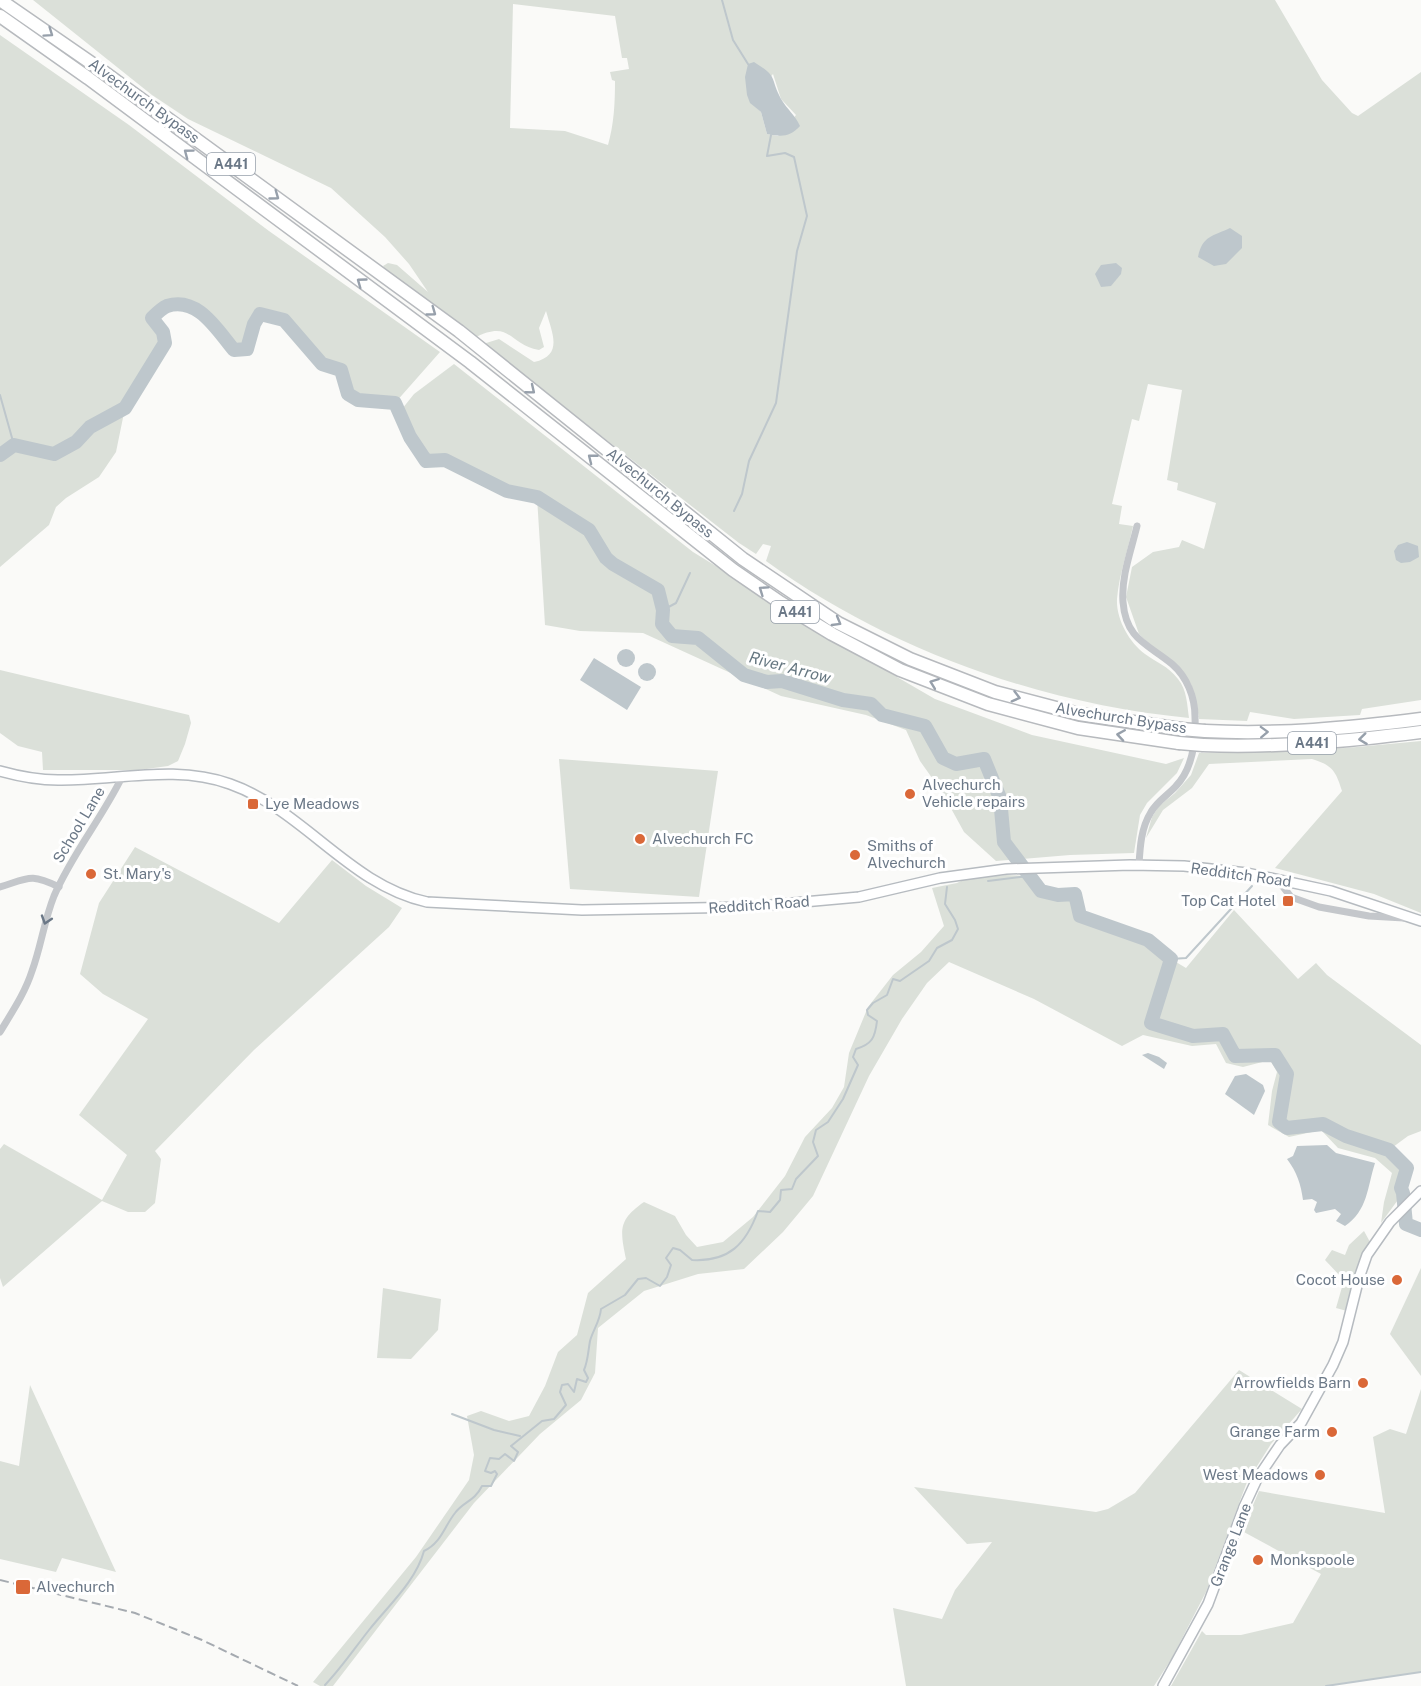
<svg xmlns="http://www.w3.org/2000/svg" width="1421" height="1686" font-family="'Public Sans',sans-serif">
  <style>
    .green { fill: #dbe0d9; fill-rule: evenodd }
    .water { fill: #bec7cc }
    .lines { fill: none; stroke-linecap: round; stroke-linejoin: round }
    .stream { stroke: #bec7cc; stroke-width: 2 }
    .river { stroke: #bec7cc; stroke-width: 14 }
    .secondary-casing { stroke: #b6bbc0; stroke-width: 12 }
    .highway-casing { stroke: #b7babe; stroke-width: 15 }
    .street { stroke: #c4c7cb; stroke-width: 7 }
    .secondary { stroke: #fff; stroke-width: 9 }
    .highway { stroke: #fff; stroke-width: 12 }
    .rail { stroke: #a5aab0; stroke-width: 2; stroke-dasharray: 9 4.5; stroke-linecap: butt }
    .highway-bridge-casing { stroke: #b7babe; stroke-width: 15; stroke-linecap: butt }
    .highway-bridge { stroke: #fff; stroke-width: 12 }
    .oneway { stroke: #97a0ab }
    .oneway2 { stroke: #6b7887 }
    .poi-dot { fill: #da6838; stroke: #fff; stroke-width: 2 }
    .labels { text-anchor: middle; stroke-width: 6; stroke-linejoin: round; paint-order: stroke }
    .shield { fill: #fff; stroke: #97a0ab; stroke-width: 1.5 }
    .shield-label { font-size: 14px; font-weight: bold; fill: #6b7887 }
    .street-label { font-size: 15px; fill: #6b7887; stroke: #fff }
    .poi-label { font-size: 15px; fill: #6b7887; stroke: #fff; text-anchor: start }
    .water-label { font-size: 16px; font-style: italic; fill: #677882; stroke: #fff }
  </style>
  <rect width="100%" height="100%" fill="#fafaf8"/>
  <!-- green -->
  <g class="green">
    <path d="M33,0h1242l47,80 30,33 6,3 63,-44v628l-59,9 -2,6 -66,4 -44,-7 -3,9 -48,-2 -3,-19 -5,-16 -52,-50 -13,-37 6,-30 21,-15 26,-5 3,-7 22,9 12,-46 -39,-13 1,-7 -11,-3 15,-90 -34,-6 -9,37 -7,-2 -20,85 10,2 -3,18 14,2c-5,24 -14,49 -16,73 -1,20 12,43 28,55 12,9 22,11 33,25 9,11 9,25 11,39 -148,-14 -302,-69 -423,-157l5,-15 -8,-2 -7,10 -17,-11 -256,-199 16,-5 35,23c30,-7 18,-29 12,-51l-7,17 5,19 -5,3c-31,-6 -28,-31 -65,-12l-85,-63 -6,-9 5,-3 9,2 31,27 -19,-28 -24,-27 -54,-49 -143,-69 -36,-24zM513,4l102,12 7,42h5l2,11 -19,3 2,8 3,1c0,22 -1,43 -7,64l-43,-14 -55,-3zM773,74l8,25 15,16 -18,21 -11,-2 -6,-22 -11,-10z"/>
    <path d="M0,35l129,90 140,106 171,121 -45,51 -37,-3 -10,-6 -7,-24 -19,-6 -38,-44 -24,-6 -6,10 -7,25 -13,1c-24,-27 -44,-67 -82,-32l11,14 2,11 -40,65 -9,44 -17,25 -33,21 -10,9 -7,18 -49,42z"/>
    <polygon points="454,364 693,552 897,677 935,699 1032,735 1166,764 1184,758 1177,773 1147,803 1140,815 1134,853 1070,855 996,861 964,832 942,792 920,761 906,730 866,715 781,696 643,633 580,631 545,625 537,497 507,491 445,460 426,461 410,437 398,414 414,394"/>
    <polygon points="0,670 189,715 191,723 185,744 178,761 168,766 139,770 43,770 42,752 18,746 0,733"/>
    <path d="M1421,741v172l-47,-19 -99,-26 67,-77c-6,-20 -10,-26 -30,-32l-103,5 -17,24 -29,22 -17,28 6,-21 7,-11 16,-13 16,-18 8,-22 147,-5z"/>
    <polygon points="559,759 718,771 699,897 570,889"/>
    <polygon points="135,847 279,923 332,860 366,886 402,908 389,927 254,1050 155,1151 161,1159 155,1203 145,1212 128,1212 102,1201 3,1287 0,1278 0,1149 4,1144 102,1200 127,1155 79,1115 148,1019 103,994 80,974 99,903"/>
    <path d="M1006,875l23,1c15,19 22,20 46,18l5,22 68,24 23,19 15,9 48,-58 64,69 18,-16 11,12 94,70v86l-13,5 -19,14 18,18 -6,20 2,5 -22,30 3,-21 8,-29 -17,-15 -37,-10 -17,-18 -32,7 -21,-12 4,-34 5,-19 -7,-12 -27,7 -17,-4 -10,-19 -24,2 -49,-11 -21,11 -88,-47 -85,-37 -22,21 -25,36 -33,57 -56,120 -30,36 -39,37 -46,5 -54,17 -46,37 -3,45 -14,27 -41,34 -66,69 -141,183h-13l-7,-4 103,-125 53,-77 5,-25 -7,-39 14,-5 28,10 20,-5 16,-30 13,-34 19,-17 11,-42 38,-34c-6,-29 -8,-39 18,-57l31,14 11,19 11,12 26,-5 30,-25 32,-41 20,-39 27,-29 12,-21 5,-34 19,-46 25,-32 28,-23 23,-26 -12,-38 25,-5 8,-4z"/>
    <path d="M1364,1231l6,11c-12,22 -18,44 -23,69l-11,-3 8,-28 -19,-20 7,-10 13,5 4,-10z"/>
    <polygon points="1421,1268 1421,1376 1390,1334"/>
    <polygon points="383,1288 441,1299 438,1330 411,1359 377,1358"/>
    <polygon points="1239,1370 1302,1409 1271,1444 1247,1482 1206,1592 1172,1658 1154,1686 906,1686 893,1608 942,1619 955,1590 992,1542 967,1544 914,1487 1096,1512 1108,1509 1135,1493"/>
    <polygon points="30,1385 116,1572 62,1558 56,1572 0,1559 0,1461 19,1466"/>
    <polygon points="1421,1389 1421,1672 1326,1686 1171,1686 1202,1631 1206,1635 1241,1635 1293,1623 1321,1574 1242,1531 1259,1491 1385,1513 1373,1437 1390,1429 1406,1434"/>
  </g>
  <!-- water -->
  <g class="water">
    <path d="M754,62c25,16 15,14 27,37 6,10 14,16 19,27 -10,11 -18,11 -33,8l-6,-22 -11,-9 -3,-8 -2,-18 3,-13z"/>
    <path d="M1230,228l12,8v12l-16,16 -12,2 -16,-9c4,-21 15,-21 32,-29z"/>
    <polygon points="1116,263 1122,268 1121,274 1111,286 1101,287 1095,274 1101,265"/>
    <polygon points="1407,542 1418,546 1419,557 1410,562 1401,563 1396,560 1394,551 1398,545"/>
    <circle cx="626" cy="658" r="9"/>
    <polygon points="594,658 641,687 627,710 580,680"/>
    <circle cx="647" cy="672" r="9"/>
    <polygon points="1148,1053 1159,1057 1167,1063 1164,1069 1142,1055"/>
    <polygon points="1246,1074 1263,1085 1265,1091 1254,1115 1225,1094 1235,1076"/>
    <path d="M1327,1145l9,8 39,10c-8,25 -7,47 -30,63l-9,-5 5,-7 -6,-5 -19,4 -2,-3 3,-8 -5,-3 -9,1c-2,-15 -6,-28 -16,-41l6,-3 4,-10z"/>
  </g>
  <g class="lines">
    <!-- stream -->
    <g class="stream">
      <polyline points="722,0 733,40 748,64"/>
      <polyline points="0,395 14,445"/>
      <polyline points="734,511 742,494 749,461 776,403 797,251 807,216 794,157 785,153 767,156 771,135"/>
      <polyline points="663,610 676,603 690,573"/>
      <polyline points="988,881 1029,876"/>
      <polyline points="1171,959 1186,958 1252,886"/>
      <polyline points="452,1414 494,1430 520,1436"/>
      <path d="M325,1685c17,-18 29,-36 44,-55 19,-24 47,-49 55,-79 17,-8 20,-24 31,-38 9,-12 19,-11 27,-27h9l6,-12 -2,-3 -4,2 -6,-2 5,-13 9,1 6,-5 9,7 4,-9 -7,-6 31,-25 12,-2 12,-14 -6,-13 2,-7 6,-1 6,8 3,-13 9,3 2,-4 -4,-8c4,-9 4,-18 6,-29 3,-11 10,-20 11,-32l24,-14 13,-16 8,-1 14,8 7,-9 4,-12 -5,-7 7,-10 7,2 12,10c37,2 54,-16 66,-49l12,1 10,-12 1,-10 11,-1 4,-10 22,-23 -5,-14 3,-12 12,-8 15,-23 15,-34 -5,-8 3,-8c16,-5 19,-11 21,-28l-9,-6 -1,-5 6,-7 14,-8 6,-16 7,2 29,-20 8,-13 15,-8 6,-11 -3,-9 -10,-16 2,-17"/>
      <polyline points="1326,1686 1421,1672"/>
    </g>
    <!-- river -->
    <path class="river" d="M0,455l14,-10 40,9 22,-12 14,-15 35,-19 40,-65 -2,-11 -11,-14c4,-4 10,-10 15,-12 31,-10 50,24 67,44l13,-1 7,-25 6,-10 24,6 38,44 19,6 7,24 10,6 37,3 15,34 16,24 19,-1 62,31 30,6 52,33 17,28 7,6 45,26 5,20 -1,14 10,12 26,2 46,37 23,7 15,-1 61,19 28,4 11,11 43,11 18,32 13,6 28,-5 16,39 4,44 37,49 17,4 17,-1 5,22 68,24 23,19 -20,64 42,13 30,-2 12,22 40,-1 12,19 -8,48 8,6 36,-4 23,12 43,14 18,18 -6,20 2,5 3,31 15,6"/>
    <!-- secondary casing -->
    <g class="secondary-casing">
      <g id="secondary">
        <path d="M0,771c18,5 40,9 58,9 57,1 117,-16 172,4 74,26 119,101 197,118l155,8 167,-3 110,-10 81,-19 66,-9 124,-4 54,1 63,7 84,18 90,30"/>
        <polyline points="1163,1686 1208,1604 1244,1507 1257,1479 1280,1445 1301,1423 1333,1365 1343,1342 1359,1278 1367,1255 1390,1222 1421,1191"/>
      </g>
    </g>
    <!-- highway casing -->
    <g class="highway-casing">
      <g id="highway">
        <polyline points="0,0 97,67 459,331 743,559 838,623 910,659 995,692 1079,714 1181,729"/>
        <polyline points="0,16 88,78 470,362 733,570 781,603 832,634 900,670 988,704 1078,728 1179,743"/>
        <path d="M1205,731c73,4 144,-3 216,-12"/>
        <path d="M1203,745c73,3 146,-4 218,-13"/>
      </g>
    </g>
    <!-- street -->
    <g class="street">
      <path d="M1137,526c-6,25 -16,51 -14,76 3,38 25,42 49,62 15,13 23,33 23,53 1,24 -2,51 -19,69 -8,9 -19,15 -25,26 -10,16 -11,35 -12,53"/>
      <polyline points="1277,879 1291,897 1319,907 1369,916 1404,918"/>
      <path d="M0,887c29,-9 30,-14 59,0"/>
      <path d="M0,1032c12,-20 25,-39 32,-61 9,-24 12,-50 22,-75 18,-42 48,-78 68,-119"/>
    </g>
    <!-- secondary -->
    <use href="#secondary" class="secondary"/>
    <!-- highway -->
    <use href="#highway" class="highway"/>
    <!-- rail -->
    <polyline class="rail" points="0,1580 135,1613 202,1640 298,1686"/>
    <!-- highway-bridge casing -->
    <g class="highway-bridge-casing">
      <g id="highway-bridge">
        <polyline points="1181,729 1205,731"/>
        <polyline points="1179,743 1203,745"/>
      </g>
    </g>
    <!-- highway-bridge -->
    <use href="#highway-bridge" class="highway-bridge"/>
  </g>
  <!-- one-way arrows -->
  <defs><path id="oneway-chevron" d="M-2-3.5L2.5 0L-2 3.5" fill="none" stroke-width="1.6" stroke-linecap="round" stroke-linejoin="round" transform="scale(1.5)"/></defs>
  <g class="oneway">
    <use href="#oneway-chevron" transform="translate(49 33) rotate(35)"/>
    <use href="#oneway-chevron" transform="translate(188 153) rotate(-143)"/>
    <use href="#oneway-chevron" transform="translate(275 196) rotate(36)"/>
    <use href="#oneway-chevron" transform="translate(361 282) rotate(-144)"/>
    <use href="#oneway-chevron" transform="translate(432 312) rotate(36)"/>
    <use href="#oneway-chevron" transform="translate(531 390) rotate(39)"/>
    <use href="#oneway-chevron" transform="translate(592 458) rotate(-142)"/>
    <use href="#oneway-chevron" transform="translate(763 590) rotate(-145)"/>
    <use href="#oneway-chevron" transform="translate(837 622) rotate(30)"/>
    <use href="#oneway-chevron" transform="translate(934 683) rotate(-159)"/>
    <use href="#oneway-chevron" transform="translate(1016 697) rotate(15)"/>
    <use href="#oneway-chevron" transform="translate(1264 732) rotate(-2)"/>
    <use href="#oneway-chevron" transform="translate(1121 735) rotate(-171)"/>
    <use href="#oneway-chevron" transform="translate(1363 739) rotate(173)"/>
  </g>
  <use class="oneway2" href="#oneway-chevron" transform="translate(46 920) rotate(108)"/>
  <!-- markers -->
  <g class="poi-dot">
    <circle cx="910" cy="794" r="6"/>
    <rect x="247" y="798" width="12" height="12" rx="3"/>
    <circle cx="640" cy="839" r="6"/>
    <circle cx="855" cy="855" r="6"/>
    <circle cx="91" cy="874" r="6"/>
    <rect x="1282" y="895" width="12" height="12" rx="3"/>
    <circle cx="1397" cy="1280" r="6"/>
    <circle cx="1363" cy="1383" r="6"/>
    <circle cx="1332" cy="1432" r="6"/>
    <circle cx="1320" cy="1475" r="6"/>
    <circle cx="1258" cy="1560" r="6"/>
    <rect x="15" y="1579" width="16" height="16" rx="3"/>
  </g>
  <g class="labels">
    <!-- shield labels -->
    <g class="shield">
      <rect x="207" y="153" width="48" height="22" rx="4.5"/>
      <rect x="771" y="601" width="48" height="22" rx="4.5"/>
      <rect x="1288" y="732" width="48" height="22" rx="4.5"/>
    </g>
    <g class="shield-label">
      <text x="231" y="169">A441</text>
      <text x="795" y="617">A441</text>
      <text x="1312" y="748">A441</text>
    </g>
    <!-- street labels -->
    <g class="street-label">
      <text transform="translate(144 101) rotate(36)" y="5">Alvechurch Bypass</text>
      <text transform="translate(660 493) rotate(39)" y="5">Alvechurch Bypass</text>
      <text transform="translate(1121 718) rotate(9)" y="5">Alvechurch Bypass</text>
      <text transform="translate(79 825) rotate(-59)" y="5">School Lane</text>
      <text transform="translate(1241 875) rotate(8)" y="5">Redditch Road</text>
      <text transform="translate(759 905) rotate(-4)" y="5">Redditch Road</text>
      <text transform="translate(1231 1545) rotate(-69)" y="5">Grange Lane</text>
    </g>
    <!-- poi labels -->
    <g class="poi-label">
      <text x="922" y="790">Alvechurch<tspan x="922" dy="17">Vehicle repairs</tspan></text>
      <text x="265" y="809">Lye Meadows</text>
      <text x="652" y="844">Alvechurch FC</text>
      <text x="867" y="851">Smiths of<tspan x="867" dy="17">Alvechurch</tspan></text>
      <text x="103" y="879">St. Mary's</text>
      <text x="1276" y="906" text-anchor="end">Top Cat Hotel</text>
      <text x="1385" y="1285" text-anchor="end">Cocot House</text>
      <text x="1351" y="1388" text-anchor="end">Arrowfields Barn</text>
      <text x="1320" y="1437" text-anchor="end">Grange Farm</text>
      <text x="1308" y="1480" text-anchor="end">West Meadows</text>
      <text x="1270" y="1565">Monkspoole</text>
      <text x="36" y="1592">Alvechurch</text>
    </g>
    <!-- water labels -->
    <g class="water-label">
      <text transform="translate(790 667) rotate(15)" y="6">River Arrow</text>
    </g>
  </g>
</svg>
